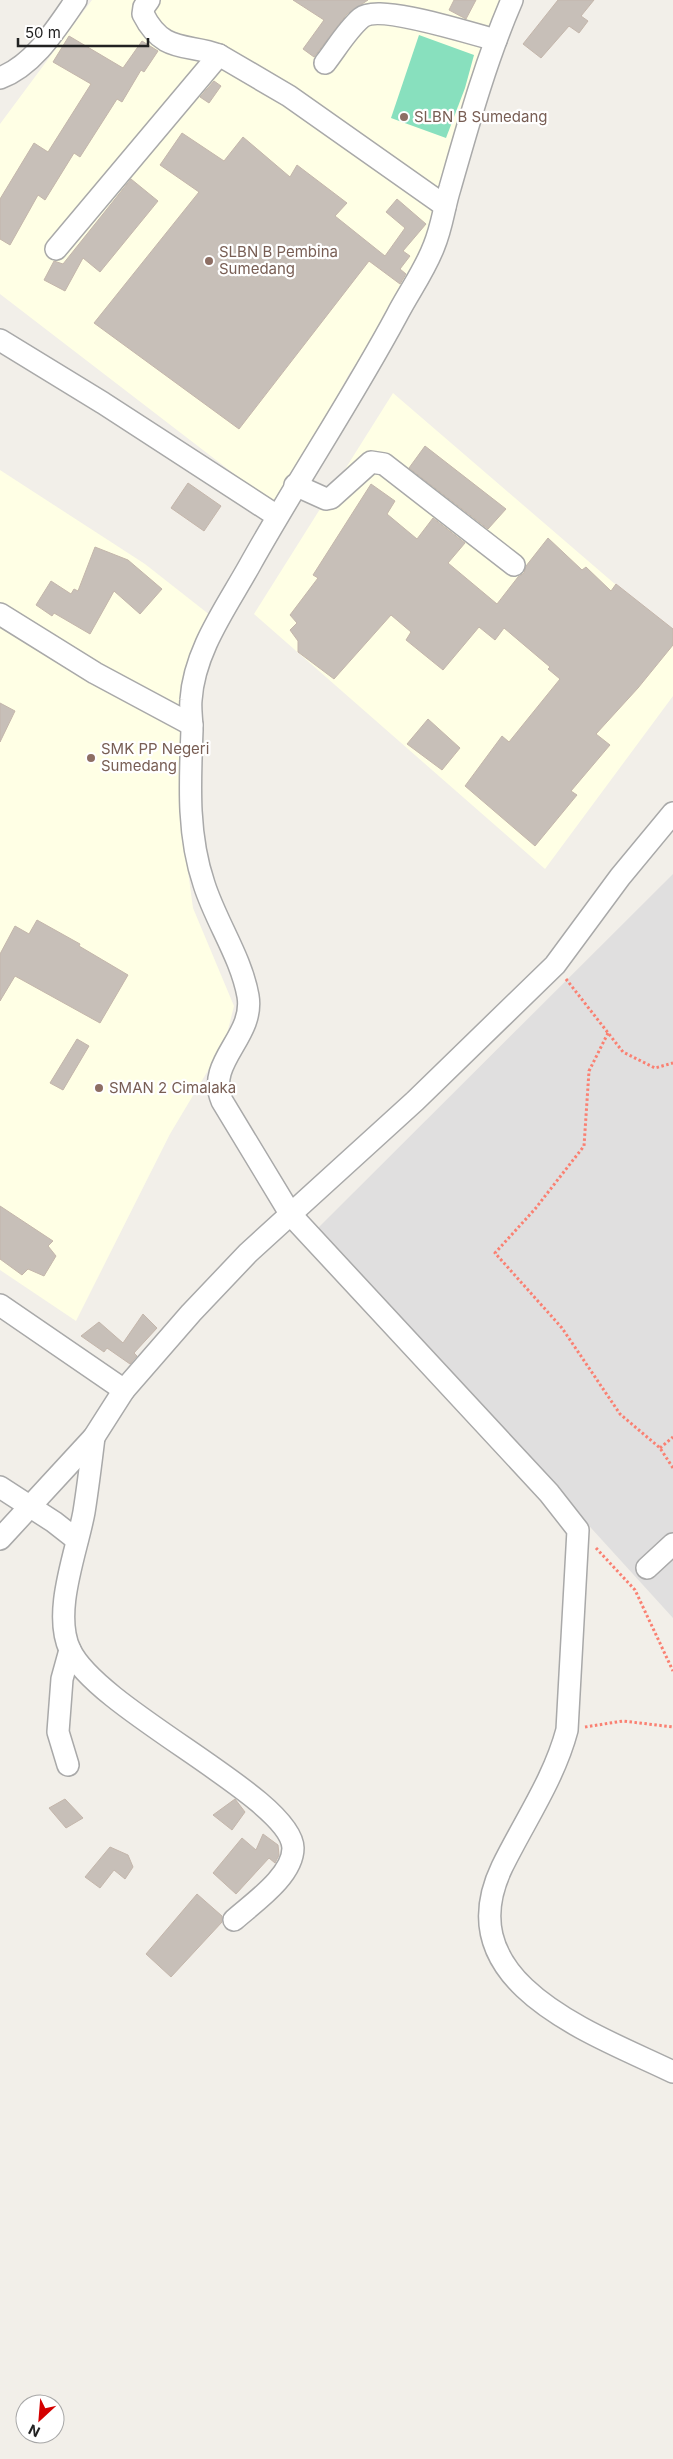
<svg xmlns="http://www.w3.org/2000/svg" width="673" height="2459" font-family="Inter,sans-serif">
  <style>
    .residential { fill: #e0dfdf }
    .education { fill: #ffffe5 }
    .pitch { fill: #88e0be }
    .building { fill: #c7bfb8; stroke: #c4b6ab }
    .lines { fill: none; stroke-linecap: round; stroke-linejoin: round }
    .minor-casing { stroke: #a9a9a9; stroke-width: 24 }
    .path { stroke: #fa8072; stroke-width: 3; stroke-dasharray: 2.5 2.5; stroke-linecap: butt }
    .minor { stroke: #fff; stroke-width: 21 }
    .education-dot { fill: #8d6e63; stroke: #fff; stroke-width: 2 }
    .labels { text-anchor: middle; stroke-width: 4.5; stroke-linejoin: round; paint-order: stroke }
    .education-label { font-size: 15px; fill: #785e54; stroke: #fff; text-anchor: start }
  </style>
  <rect width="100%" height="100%" fill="#f2efe9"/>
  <!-- residential -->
  <polygon class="residential" points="673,874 673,1618 318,1228"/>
  <!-- education -->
  <g class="education">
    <polygon points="92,0 507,0 482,46 433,229 405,294 349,374 277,507 0,294 0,124"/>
    <polygon points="393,393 673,634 673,696 545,869 254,614"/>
    <polygon points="0,470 145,564 215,619 191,666 181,820 193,908 234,1006 225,1042 170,1134 76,1321 0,1270"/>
  </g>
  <!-- pitch -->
  <polygon class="pitch" points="419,35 474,55 465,88 446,138 391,118"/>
  <!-- building -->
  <g class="building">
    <polygon points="293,0 368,0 347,14 314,57 303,49 324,20"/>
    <polygon points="454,0 476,0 466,19 449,10"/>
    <polygon points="558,0 594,0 581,16 588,21 579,33 569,26 541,58 523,44"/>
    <polygon points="69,36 123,68 142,41 158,51 144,72 141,70 122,102 117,99 80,157 74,153 45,200 38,195 10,245 0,239 0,199 34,143 48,152 91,84 53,62"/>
    <polygon points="214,81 221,86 209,103 200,97"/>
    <polygon points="182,133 224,161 243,137 290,177 297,165 347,203 335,216 385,256 405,228 386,212 397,199 426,224 403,251 410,256 400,269 406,274 400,284 369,261 239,429 94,323 199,192 160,165"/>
    <polygon points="131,179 158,201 100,272 83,258 65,291 44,280 54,261 63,264"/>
    <polygon points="425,446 506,509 488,529 409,468"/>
    <polygon points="188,483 221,506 204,531 171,508"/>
    <polygon points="371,484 395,501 387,514 417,539 433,518 465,543 448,563 497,604 518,577 524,573 526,566 548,538 582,570 586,567 611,591 616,584 673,629 673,645 638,688 596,734 610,745 571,791 577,795 535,846 465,786 502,736 509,742 560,679 548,669 550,667 504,628 495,640 479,627 443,670 406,640 411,632 391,615 334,679 298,652 298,641 290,630 297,623 290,615 318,578 313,575"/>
    <polygon points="95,547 128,560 162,589 140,614 114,591 90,634 54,613 52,616 36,605 51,581 71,594 74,589 78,591"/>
    <polygon points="0,703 15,711 0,742"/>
    <polygon points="428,719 460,748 442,770 407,744"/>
    <polygon points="37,920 80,944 79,946 128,975 100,1023 15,976 0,1001 0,954 15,926 29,934"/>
    <polygon points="77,1039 89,1046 63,1090 50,1083"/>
    <polygon points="0,1206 53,1241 48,1246 56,1256 44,1276 28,1269 22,1275 0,1259"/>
    <polygon points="143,1314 157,1328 134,1353 137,1356 130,1364 107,1348 104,1352 81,1336 99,1322 123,1343"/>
    <polygon points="65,1799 83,1818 66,1828 49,1808"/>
    <polygon points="235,1799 245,1812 232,1830 213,1815"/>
    <polygon points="263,1834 278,1845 279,1855 275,1863 269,1858 236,1894 213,1873 242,1838 256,1850"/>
    <polygon points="110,1847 128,1855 133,1867 125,1879 114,1870 100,1888 85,1877"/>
    <polygon points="197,1894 222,1916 222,1922 171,1977 146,1954"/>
  </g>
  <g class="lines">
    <!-- minor casing -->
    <g class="minor-casing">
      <g id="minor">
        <path d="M149,0l-5,7 -1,7c20,40 44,29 76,41l70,41 156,110"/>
        <path d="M512,0c-26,60 -44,125 -62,188 -6,19 -8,39 -16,58 -9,24 -25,46 -37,69 -45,84 -99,164 -146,248 -23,42 -57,87 -60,137 -1,9 1,20 1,30 -2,52 -5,104 12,154 12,38 37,73 44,112 7,41 -43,66 -26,105l69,114 258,278 29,37 -11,200c-13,49 -43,92 -65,137 -56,117 93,167 171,205"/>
        <path d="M325,63c11,-14 22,-33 36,-45 17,-15 111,16 135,22"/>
        <path d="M0,78c34,-13 56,-49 76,-78"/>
        <polyline points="56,249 219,55"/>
        <polyline points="0,340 103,403 277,516"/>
        <polyline points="295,485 326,499 331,498 371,462 384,464 514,565"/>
        <polyline points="0,614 95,673 192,725"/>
        <polyline points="0,1305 124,1390 191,1313 248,1253 415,1101 555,965 620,877 673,813"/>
        <path d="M94,1437c-3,25 -6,50 -10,75 -7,39 -32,100 -14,138 28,60 222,148 223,198 0,28 -40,55 -59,72"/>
        <polyline points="0,1487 54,1522 77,1540"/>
        <polyline points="0,1539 94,1437 124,1390"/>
        <polyline points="647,1568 673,1544"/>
        <polyline points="68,1765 58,1732 62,1679 70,1650"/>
      </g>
    </g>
    <!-- path -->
    <g class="path">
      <polyline points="566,979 623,1052 655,1068 673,1063"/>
      <polyline points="608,1033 589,1071 584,1146 535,1209 495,1253 562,1328 620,1414 660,1448 673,1468"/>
      <polyline points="660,1448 673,1437"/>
      <polyline points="596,1548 635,1590 673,1671"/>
      <polyline points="585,1727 623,1721 673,1727"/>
    </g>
    <!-- minor -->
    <use href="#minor" class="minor"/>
  </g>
  <!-- markers -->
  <g class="education-dot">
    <circle cx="404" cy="117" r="5"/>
    <circle cx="209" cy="261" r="5"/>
    <circle cx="91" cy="758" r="5"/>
    <circle cx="99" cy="1088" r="5"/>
  </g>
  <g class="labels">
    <!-- education labels -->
    <g class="education-label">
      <text x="414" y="122">SLBN B Sumedang</text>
      <text x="219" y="257">SLBN B Pembina<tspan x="219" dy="17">Sumedang</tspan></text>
      <text x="101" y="754">SMK PP Negeri<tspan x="101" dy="17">Sumedang</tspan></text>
      <text x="109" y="1093">SMAN 2 Cimalaka</text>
    </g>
  </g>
  <!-- north arrow -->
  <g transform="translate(40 2419) rotate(206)"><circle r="24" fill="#ffffff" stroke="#a7a7a7"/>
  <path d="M0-4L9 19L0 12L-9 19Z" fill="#d40000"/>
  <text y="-8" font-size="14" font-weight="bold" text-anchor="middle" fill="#222222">N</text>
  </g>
  <!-- scale -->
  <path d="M18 38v8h130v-8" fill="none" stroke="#222222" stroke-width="2.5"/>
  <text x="25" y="38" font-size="15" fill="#222222" stroke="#ffffff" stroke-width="4" paint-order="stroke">50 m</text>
</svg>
